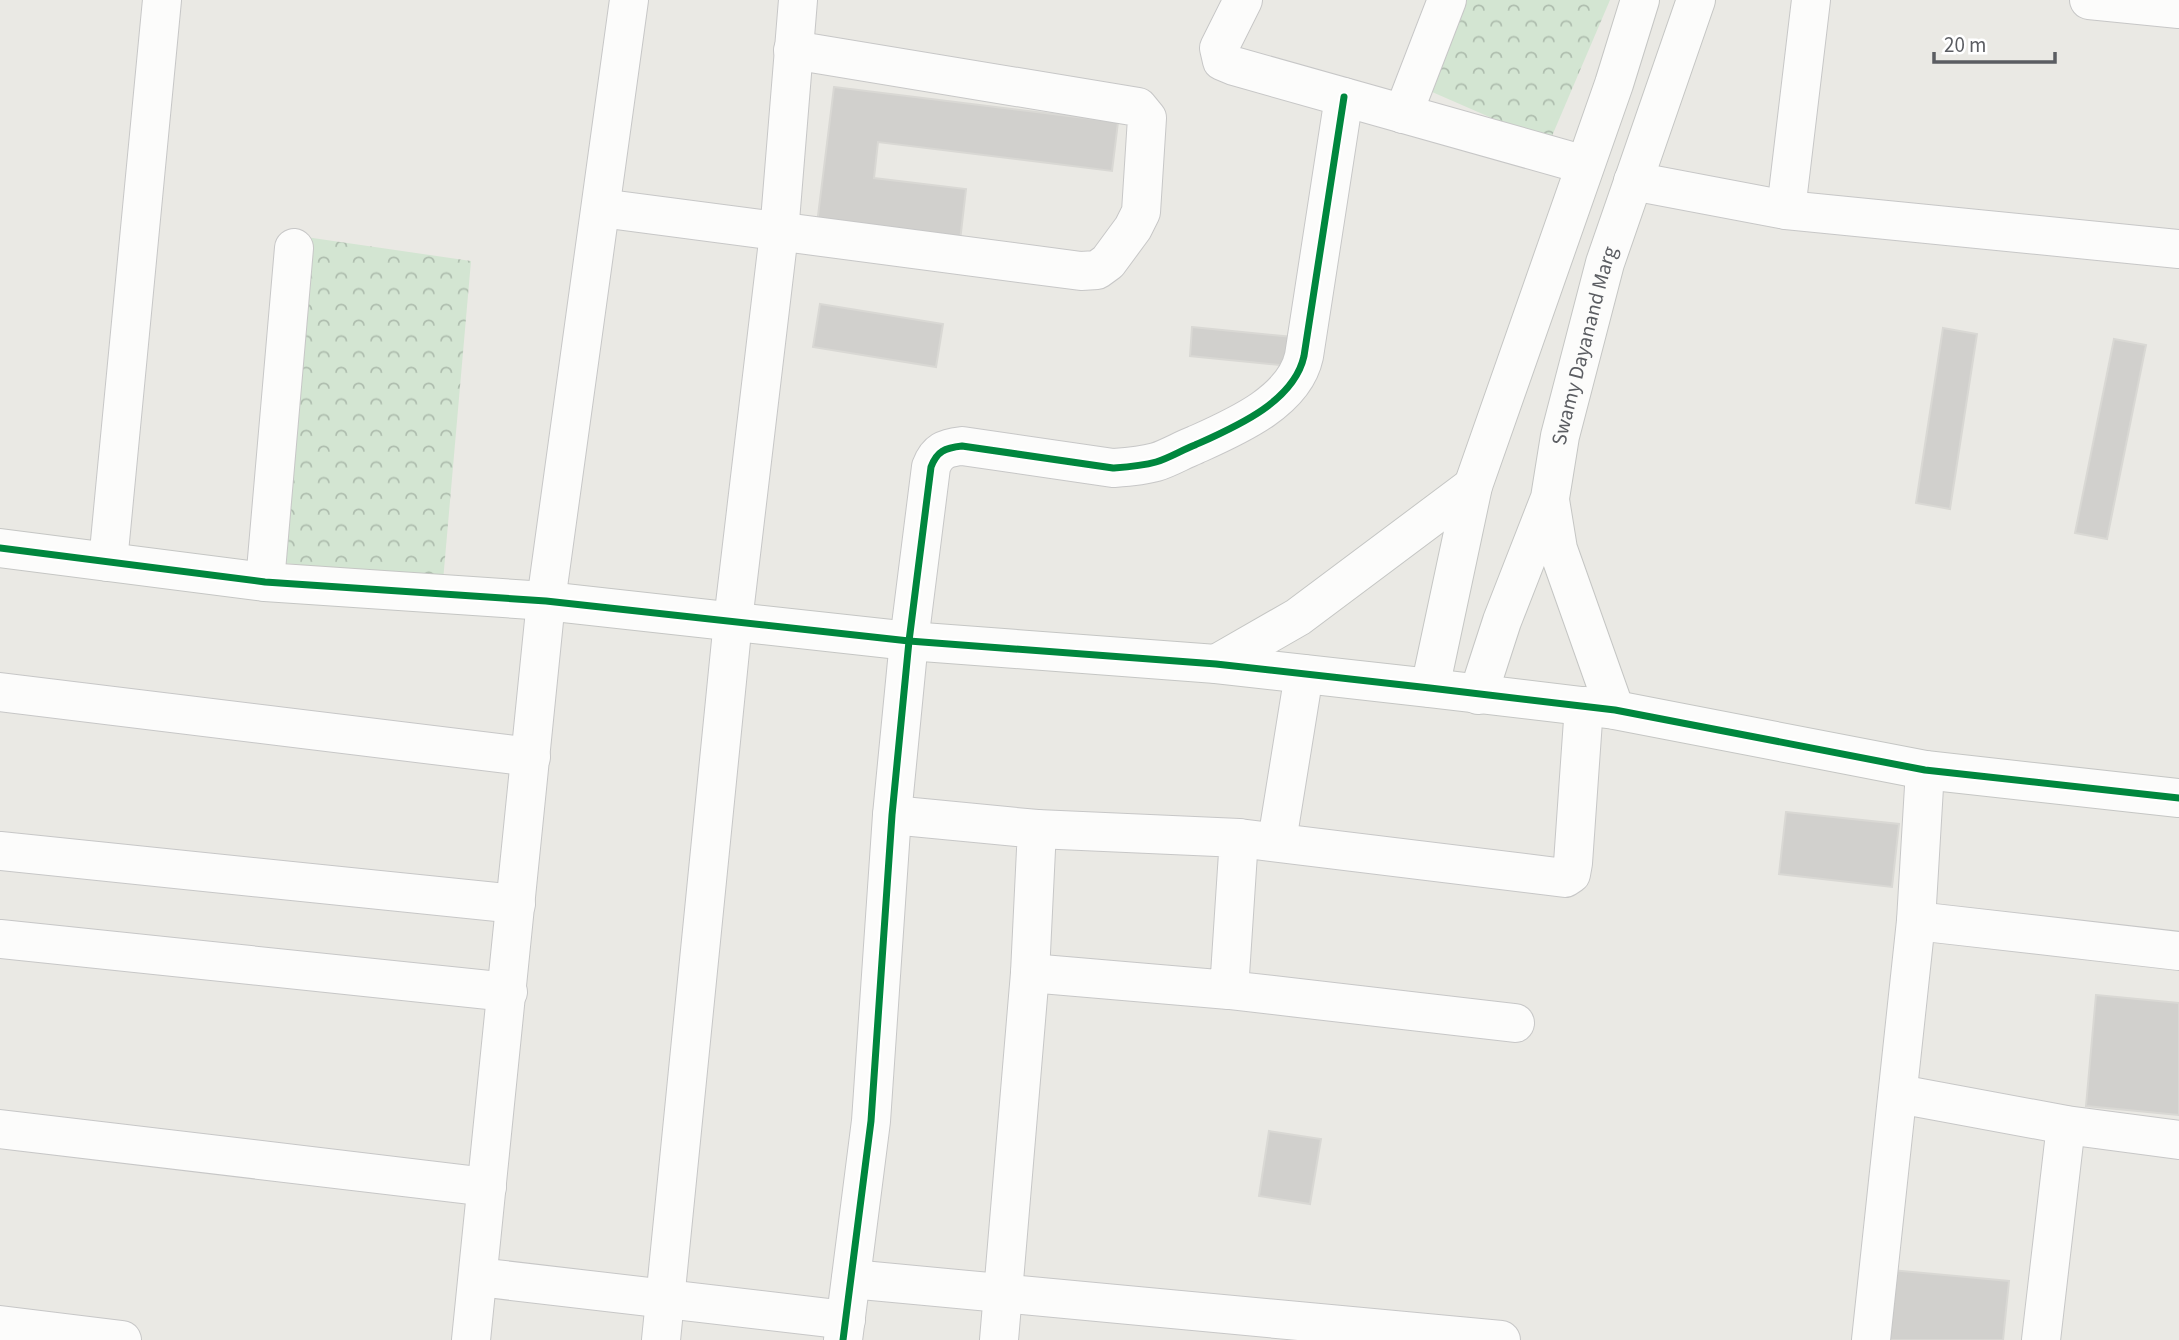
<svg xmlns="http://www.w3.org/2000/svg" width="2179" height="1340" font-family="'Source Sans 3',sans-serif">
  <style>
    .park { fill: url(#park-crowns) }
    .building { fill: #d1d0cd; stroke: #d9d8d4; stroke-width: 2 }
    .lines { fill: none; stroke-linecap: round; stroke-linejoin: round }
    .street-casing { stroke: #c7c7c7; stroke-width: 40 }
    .secondary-casing { stroke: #c5c6c4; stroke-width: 40 }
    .street { stroke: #fcfcfb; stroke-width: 38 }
    .secondary { stroke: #fcfcfb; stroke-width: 38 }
    .cycleway-casing { stroke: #fff; stroke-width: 11 }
    .cycleway { stroke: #00873e; stroke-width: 7 }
    .labels { text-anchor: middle; stroke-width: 6; stroke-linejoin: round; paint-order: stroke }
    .street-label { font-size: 21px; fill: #5b5d62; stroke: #fff }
  </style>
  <defs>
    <pattern id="park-crowns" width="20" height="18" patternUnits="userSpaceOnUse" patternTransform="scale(1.75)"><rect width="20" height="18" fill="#d3e5d2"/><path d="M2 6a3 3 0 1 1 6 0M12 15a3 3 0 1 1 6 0" fill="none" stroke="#aebdae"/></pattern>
  </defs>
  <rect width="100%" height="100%" fill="#eae9e4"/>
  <!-- park -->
  <g class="park">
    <polygon points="1463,0 1610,0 1549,143 1423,88"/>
    <polygon points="299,236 471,261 443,581 267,561"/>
  </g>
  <!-- building -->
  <g class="building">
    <polygon points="834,87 1118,122 1112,171 878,142 874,178 966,189 960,241 817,224"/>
    <polygon points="820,304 943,324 936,367 813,347"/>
    <polygon points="1192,327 1303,338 1300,367 1190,356"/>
    <polygon points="1943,328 1977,334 1950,509 1916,503"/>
    <polygon points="2114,339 2146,345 2107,539 2075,533"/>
    <polygon points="1786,812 1899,824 1892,887 1779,874"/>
    <polygon points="2096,995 2179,1003 2179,1115 2086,1106"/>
    <polygon points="1269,1131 1321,1139 1310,1204 1259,1196"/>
    <polygon points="1891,1270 2009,1281 2003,1340 1885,1340"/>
  </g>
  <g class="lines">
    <!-- street casing -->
    <g class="street-casing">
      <g id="street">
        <polyline points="1243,0 1219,48 1222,61 1234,66 1585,165"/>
        <polyline points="2089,0 2179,9"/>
        <polyline points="1403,114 1447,0"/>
        <polyline points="1633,181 1786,210 2179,249"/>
        <polyline points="601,208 1081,271 1097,270 1108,262 1133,228 1141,212 1147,118 1138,107 793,50"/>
        <polyline points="1786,210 1811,0"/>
        <polyline points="108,562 162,0"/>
        <polyline points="265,582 294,248"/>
        <polyline points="0,692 531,757"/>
        <polyline points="892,815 1037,829 1030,973 999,1340"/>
        <polyline points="1239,838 1565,878 1571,874 1573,863 1584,706"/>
        <polyline points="1277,841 1304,674"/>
        <polyline points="0,851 516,904"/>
        <polyline points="1916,921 2179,951"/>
        <polyline points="0,939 508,992"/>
        <polyline points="1030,973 1229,990 1239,838 1037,829"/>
        <polyline points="1229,990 1515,1023"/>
        <polyline points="1899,1094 2066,1125 2179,1140"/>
        <polyline points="0,1129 487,1187"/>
        <polyline points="478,1277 846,1320"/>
        <polyline points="851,1279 1501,1340"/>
        <polyline points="0,1325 122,1340"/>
        <polyline points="471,1340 546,601 629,0"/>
        <polyline points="661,1340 733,621 779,233 798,0"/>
        <path d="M843,1340l28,-219 21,-306 17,-174 22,-174c6,-16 14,-19 31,-21l151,22c14,-1 29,-2 43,-6 13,-4 26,-12 39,-17 40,-18 99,-43 109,-89l40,-259"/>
        <polyline points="1871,1340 1916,921 1925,770"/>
        <polyline points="2041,1340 2066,1125"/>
      </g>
    </g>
    <!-- secondary casing -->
    <g class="secondary-casing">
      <g id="secondary">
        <polyline points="1550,500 1558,549 1615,710"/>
        <polyline points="0,548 265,582 546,601 909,641 1216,664 1430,688 1615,710 1925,770 2179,798"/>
        <polyline points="1216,664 1298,617 1473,486"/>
        <polyline points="1430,688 1473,486 1614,84 1640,0"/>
        <path id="s1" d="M1478,695l24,-74 48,-123 10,-62 45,-173 91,-263"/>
      </g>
    </g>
    <!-- street -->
    <use href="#street" class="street"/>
    <!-- secondary -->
    <use href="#secondary" class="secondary"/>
    <!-- cycleway casing -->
    <g class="cycleway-casing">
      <g id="cycleway">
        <polyline points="0,548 265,582 546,601 909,641 1216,664 1430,688 1615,710 1925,770 2179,798"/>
        <path d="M843,1340l28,-219 21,-306 17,-174 22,-174c6,-16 14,-19 31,-21l151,22c14,-1 29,-2 43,-6 13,-4 26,-12 39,-17 40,-18 99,-43 109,-89l40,-259"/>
      </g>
    </g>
    <!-- cycleway -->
    <use href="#cycleway" class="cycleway"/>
  </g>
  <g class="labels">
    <!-- street labels -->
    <g class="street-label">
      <text dy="7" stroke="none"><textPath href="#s1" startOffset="366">Swamy Dayanand Marg</textPath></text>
    </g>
  </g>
  <!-- scale -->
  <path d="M1934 52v10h121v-10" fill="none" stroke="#5b5d62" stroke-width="3.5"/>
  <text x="1944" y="52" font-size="21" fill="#5b5d62" stroke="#ffffff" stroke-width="5" paint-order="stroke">20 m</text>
</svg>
